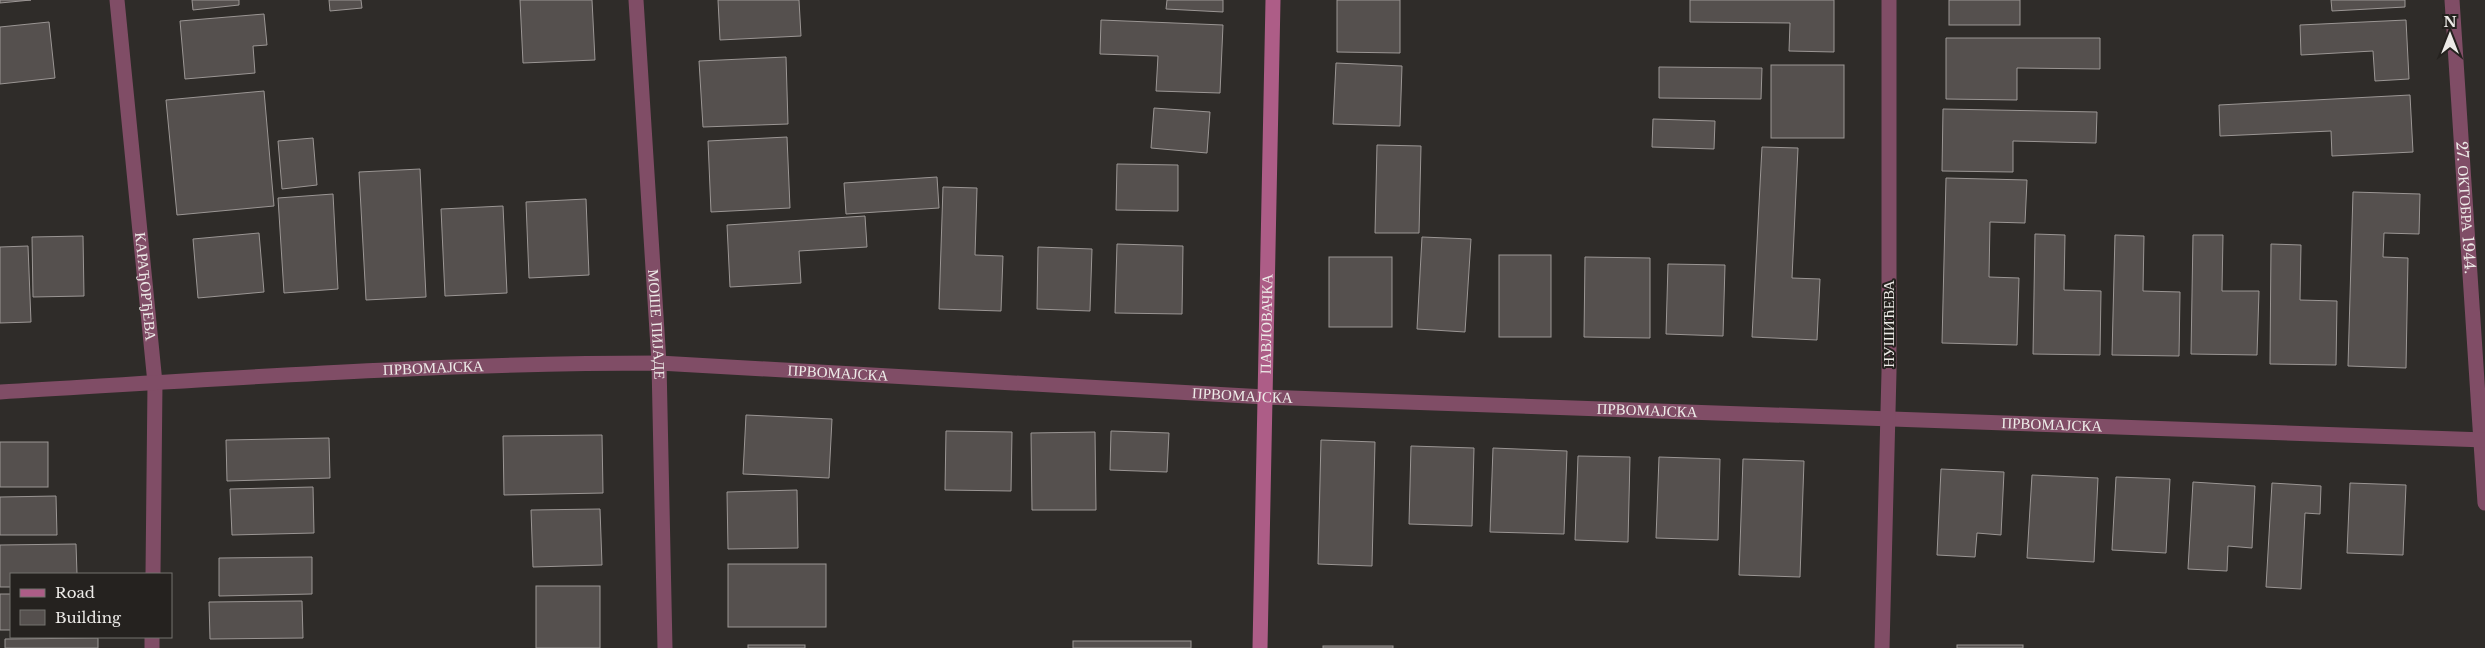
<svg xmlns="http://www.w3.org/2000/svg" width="2485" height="648" font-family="'Libre Baskerville',serif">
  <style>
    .building { fill: #55504e; stroke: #9b9694 }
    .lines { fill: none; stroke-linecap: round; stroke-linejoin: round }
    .street { stroke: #804d66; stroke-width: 15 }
    .secondary { stroke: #ad5d87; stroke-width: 15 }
    .labels { text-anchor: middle; stroke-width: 4; stroke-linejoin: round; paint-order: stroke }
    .street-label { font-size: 15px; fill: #edebe8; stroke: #25221f }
  </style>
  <rect width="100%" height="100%" fill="#2f2c29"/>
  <!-- building -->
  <g class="building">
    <polygon points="0,0 31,0 0,3"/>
    <polygon points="192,0 239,0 239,5 193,10"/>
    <polygon points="329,0 361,0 362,8 330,11"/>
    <polygon points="520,0 592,0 595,60 523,63"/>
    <polygon points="718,0 799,0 801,36 720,40"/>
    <polygon points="1167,0 1223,0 1223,12 1166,9"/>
    <polygon points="1337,0 1400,0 1400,53 1337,52"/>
    <polygon points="1690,0 1834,0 1834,52 1789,51 1790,23 1690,22"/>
    <rect x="1949" y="0" width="71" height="25"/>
    <polygon points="2331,0 2405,0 2405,7 2332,11"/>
    <polygon points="264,14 267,45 253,46 255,73 185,79 180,21"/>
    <polygon points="1101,20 1223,25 1220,93 1156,91 1158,56 1100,54"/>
    <polygon points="2406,20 2409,79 2375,81 2373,51 2301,55 2300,25"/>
    <polygon points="49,22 55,78 0,84 0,27"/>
    <polygon points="1946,38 2100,38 2100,69 2017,68 2017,100 1946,99"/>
    <polygon points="786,57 788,124 703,127 699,61"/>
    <polygon points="1336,63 1402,66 1400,126 1333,124"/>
    <rect x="1771" y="65" width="73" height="73"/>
    <polygon points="1659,67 1762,68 1761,99 1659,98"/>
    <polygon points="264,91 274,206 177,215 166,100"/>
    <polygon points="2410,95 2413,152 2332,156 2331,131 2220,136 2219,105"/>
    <polygon points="1154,108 1210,112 1207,153 1151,148"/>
    <polygon points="1943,109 2097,112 2096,143 2013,141 2013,172 1942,171"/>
    <polygon points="1653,119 1715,121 1714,149 1652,147"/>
    <polygon points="787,137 790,208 711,212 708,141"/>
    <polygon points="313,138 317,185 282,189 278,141"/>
    <polygon points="1377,145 1421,146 1419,233 1375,233"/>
    <polygon points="1762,147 1798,148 1792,278 1820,279 1817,340 1752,337"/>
    <polygon points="1117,164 1178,165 1178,211 1116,210"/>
    <polygon points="420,169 426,297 366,300 359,172"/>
    <polygon points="937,177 939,208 846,214 844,183"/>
    <polygon points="1946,178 2027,180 2025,223 1990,222 1989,277 2019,278 2017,345 1942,343"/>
    <polygon points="943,187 977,188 975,255 1003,256 1001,311 939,309"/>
    <polygon points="2353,192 2420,194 2419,234 2384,233 2383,257 2408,258 2406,368 2348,366"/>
    <polygon points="333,194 338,289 284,293 278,198"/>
    <polygon points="586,199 589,275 529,278 526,202"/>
    <polygon points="503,206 507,293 445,296 441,209"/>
    <polygon points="865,216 867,247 799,251 801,283 730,287 727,225"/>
    <polygon points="259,233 264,292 198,298 193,239"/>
    <polygon points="2035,234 2065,235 2064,290 2101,291 2100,355 2033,354"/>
    <polygon points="2115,235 2144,236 2143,291 2180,292 2179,356 2112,355"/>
    <polygon points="2193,235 2223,235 2222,291 2259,291 2257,355 2191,354"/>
    <polygon points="83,236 84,296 33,297 32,237"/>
    <polygon points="1422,237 1471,239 1465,332 1417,329"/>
    <polygon points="1117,244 1183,246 1182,314 1115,313"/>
    <polygon points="2271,244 2301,245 2300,300 2337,301 2336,365 2270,364"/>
    <polygon points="28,246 31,322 0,323 0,247"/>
    <polygon points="1038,247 1092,249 1090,311 1037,309"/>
    <rect x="1499" y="255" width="52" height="82"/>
    <rect x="1329" y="257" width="63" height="70"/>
    <polygon points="1585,257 1650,258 1650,338 1584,337"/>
    <polygon points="1668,264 1725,265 1723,336 1666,334"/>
    <polygon points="746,415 832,419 829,478 743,474"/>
    <polygon points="946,431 1012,432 1011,491 945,490"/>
    <polygon points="1111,431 1169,433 1167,472 1110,470"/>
    <polygon points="1095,432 1096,510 1032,510 1031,433"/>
    <polygon points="602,435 603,493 504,495 503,436"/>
    <polygon points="329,438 330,478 227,481 226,440"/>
    <polygon points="1321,440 1375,442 1372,566 1318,564"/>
    <rect x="0" y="442" width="48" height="45"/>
    <polygon points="1411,446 1474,448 1472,526 1409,524"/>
    <polygon points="1493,448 1567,451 1564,534 1490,532"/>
    <polygon points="1578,456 1630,457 1628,542 1575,540"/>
    <polygon points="1659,457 1720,459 1718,540 1656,538"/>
    <polygon points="1743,459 1804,461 1800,577 1739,575"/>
    <polygon points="1941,469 2004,472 2001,535 1977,533 1975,557 1937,555"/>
    <polygon points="2032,475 2098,478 2094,562 2027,558"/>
    <polygon points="2116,477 2170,479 2166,553 2112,550"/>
    <polygon points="2193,482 2255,486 2252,548 2228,546 2227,571 2188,569"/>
    <polygon points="2272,483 2321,486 2320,514 2305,513 2301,589 2266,587"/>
    <polygon points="2350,483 2406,485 2403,555 2347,553"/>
    <polygon points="313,487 314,533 232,535 230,489"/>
    <polygon points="797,490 798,548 728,549 727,492"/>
    <polygon points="56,496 57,535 0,535 0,497"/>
    <polygon points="600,509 602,565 533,567 531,510"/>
    <polygon points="76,544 77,574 11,574 11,587 0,587 0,545"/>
    <polygon points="312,557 312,594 219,596 219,558"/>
    <rect x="728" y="564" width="98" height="63"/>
    <rect x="536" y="586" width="64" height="62"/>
    <rect x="0" y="594" width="11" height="36"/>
    <polygon points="302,601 303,638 210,639 209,602"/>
    <polygon points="98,638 98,648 5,648 5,639"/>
    <rect x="1073" y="641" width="118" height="7"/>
    <rect x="748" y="645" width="57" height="3"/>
    <rect x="1957" y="645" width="66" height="3"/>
    <rect x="1323" y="646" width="70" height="2"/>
  </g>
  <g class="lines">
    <!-- street -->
    <g class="street">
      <path id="s1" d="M117,0l38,383 -2,191"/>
      <path id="s2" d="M636,0l23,363 6,285"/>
      <path id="s3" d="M2452,0l33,503"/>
      <path id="s4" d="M0,392c219,-13 440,-29 659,-29l606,34 1220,43"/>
      <polyline points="152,648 152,637"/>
      <polyline points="1882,648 1889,372 1889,0"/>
    </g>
    <!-- secondary -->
    <path class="secondary" id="s5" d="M1260,648l13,-648"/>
  </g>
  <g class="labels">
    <!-- street labels -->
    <g class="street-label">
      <text dy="5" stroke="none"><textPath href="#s3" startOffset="208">27. ОКТОБРА 1944.</textPath></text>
      <text dy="5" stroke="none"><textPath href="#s1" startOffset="288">КАРАЂОРЂЕВА</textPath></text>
      <text dy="5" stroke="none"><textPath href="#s2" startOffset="325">МОШЕ ПИЈАДЕ</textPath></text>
      <text dy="5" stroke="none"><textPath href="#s5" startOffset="324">ПАВЛОВАЧКА</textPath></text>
      <text transform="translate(1889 324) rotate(-90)" y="5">НУШИЋЕВА</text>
      <text dy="5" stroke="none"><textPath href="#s4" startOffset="434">ПРВОМАЈСКА</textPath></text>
      <text dy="5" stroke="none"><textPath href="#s4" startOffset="839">ПРВОМАЈСКА</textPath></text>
      <text dy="5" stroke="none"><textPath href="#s4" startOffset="1244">ПРВОМАЈСКА</textPath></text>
      <text dy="5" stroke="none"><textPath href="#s4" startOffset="1649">ПРВОМАЈСКА</textPath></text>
      <text dy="5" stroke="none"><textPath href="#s4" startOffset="2054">ПРВОМАЈСКА</textPath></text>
    </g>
  </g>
  <!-- legend -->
  <rect x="10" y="573" width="162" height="65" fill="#25221f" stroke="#75726f"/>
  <rect x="20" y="589" width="25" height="8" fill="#ad5d87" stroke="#75726f"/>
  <text x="55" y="598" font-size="15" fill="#edebe8">Road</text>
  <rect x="20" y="610" width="25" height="15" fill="#55504e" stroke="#75726f"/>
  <text x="55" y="623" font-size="15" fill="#edebe8">Building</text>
  <!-- north arrow -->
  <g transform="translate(2450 35)" stroke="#25221f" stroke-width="4" paint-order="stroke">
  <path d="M0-4L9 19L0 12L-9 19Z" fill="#edebe8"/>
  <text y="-8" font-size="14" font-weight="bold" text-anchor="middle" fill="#edebe8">N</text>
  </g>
</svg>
